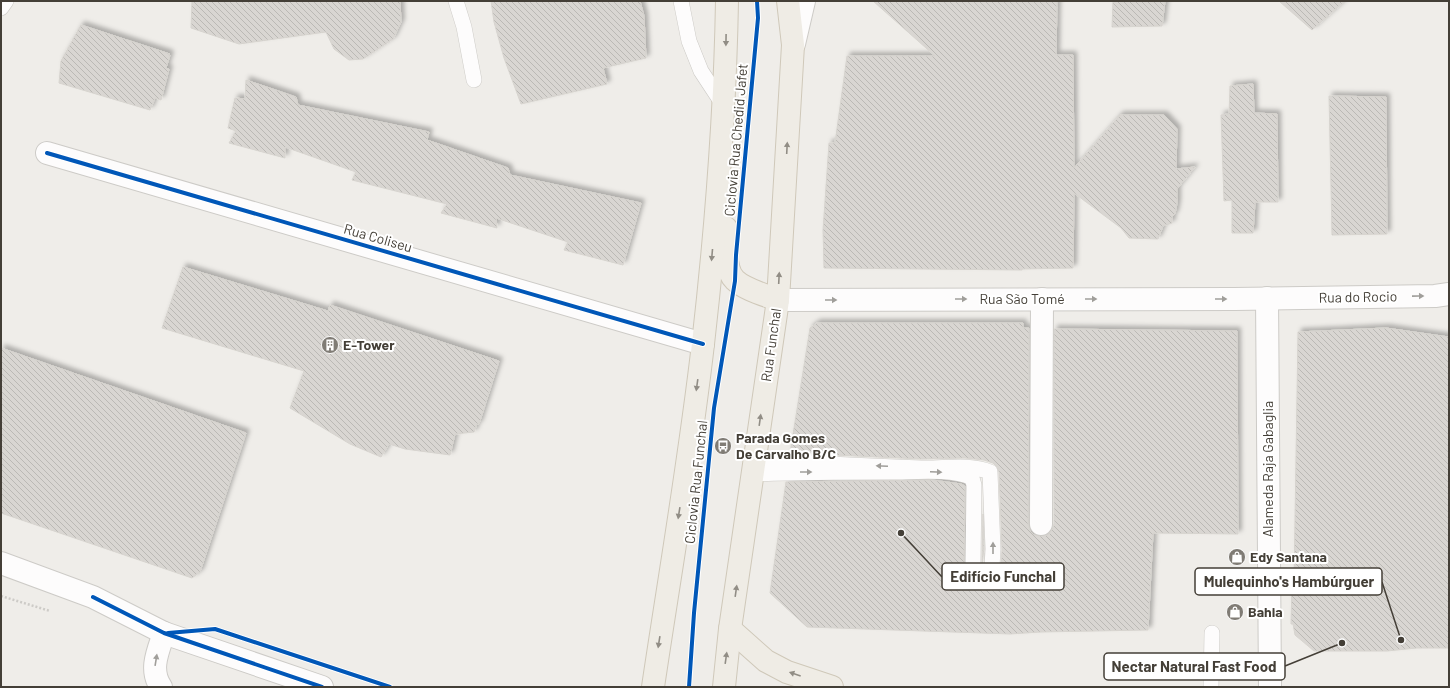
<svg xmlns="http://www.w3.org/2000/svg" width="1450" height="688" font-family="Barlow,sans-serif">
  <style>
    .building { fill: url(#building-back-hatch); stroke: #d7d4cf; filter: url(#shadow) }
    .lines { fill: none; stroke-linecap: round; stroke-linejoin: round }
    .lane-casing { stroke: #cdcbc7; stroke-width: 16 }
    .street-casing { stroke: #cdcbc7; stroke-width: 24 }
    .primary-casing { stroke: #cfc8b9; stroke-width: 24 }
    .path { stroke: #cdcbc7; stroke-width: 2.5; stroke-dasharray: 2 2; stroke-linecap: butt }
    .lane { stroke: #fdfcfc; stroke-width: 15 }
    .street { stroke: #fdfcfc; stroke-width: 22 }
    .primary { stroke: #efece5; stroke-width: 22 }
    .cycleway-casing { stroke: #fff; stroke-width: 6 }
    .cycleway { stroke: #0057b8; stroke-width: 4 }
    .oneway { fill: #918d85 }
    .oneway2 { fill: #a09e9a }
    .labels { text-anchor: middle; stroke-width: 4; stroke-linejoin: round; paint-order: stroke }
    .street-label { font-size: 14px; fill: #443f37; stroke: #fff }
    .poi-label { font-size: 14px; font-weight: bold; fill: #443f37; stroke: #fff; text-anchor: start }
    .leader { fill: none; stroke: #443f37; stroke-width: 1.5 }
    .callout-dot { fill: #443f37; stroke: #fff; stroke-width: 1.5 }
    .callout { fill: #fff; stroke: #443f37; stroke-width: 1.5 }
    .callout-label { font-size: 15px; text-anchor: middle; font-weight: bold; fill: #443f37 }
  </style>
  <defs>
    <pattern id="building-back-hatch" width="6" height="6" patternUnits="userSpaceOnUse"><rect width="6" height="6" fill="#d9d6d2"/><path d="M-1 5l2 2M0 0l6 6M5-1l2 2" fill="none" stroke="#bbb9b5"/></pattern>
    <filter id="shadow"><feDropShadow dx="3.5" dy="-3.5" stdDeviation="2" flood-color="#0004"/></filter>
  </defs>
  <rect width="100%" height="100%" fill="#efede9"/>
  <!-- building -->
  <g class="building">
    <polygon points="192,1 400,1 401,22 393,39 363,59 349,60 334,49 326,32 239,44 191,28"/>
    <polygon points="491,1 640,1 644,16 646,58 603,68 607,84 521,104 504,58 494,22"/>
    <polygon points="873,1 1057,1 1056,55 1073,55 1074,168 1120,115 1164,115 1177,129 1176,169 1195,167 1177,189 1177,203 1175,214 1172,217 1172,223 1163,226 1158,239 1129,238 1121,228 1074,193 1073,268 1022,269 1022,270 824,268 823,230 829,143 835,143 847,56 935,56"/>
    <polygon points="1113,1 1165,1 1162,26 1112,27"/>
    <polygon points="1279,1 1345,1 1312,30"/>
    <polygon points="81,25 170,54 168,54 170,55 166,68 169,69 161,100 155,98 150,110 59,83 61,61"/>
    <polygon points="246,80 296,97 298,105 429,132 427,140 508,168 510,175 641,203 623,265 564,250 568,242 496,218 497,228 441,213 447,204 352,180 356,172 285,147 285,158 229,143 236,131 228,128 235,98 245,99"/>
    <polygon points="1253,84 1254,113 1277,114 1278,202 1255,202 1253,233 1232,233 1232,200 1224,201 1221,115 1229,114 1230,86"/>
    <polygon points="1329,96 1386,97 1387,234 1332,235"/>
    <polygon points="183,267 328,311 330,305 499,361 479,424 477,424 474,432 455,434 450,455 405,449 389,444 381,457 350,444 290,408 304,371 162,328"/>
    <polygon points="817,323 1023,323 1023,328 1029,328 1028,524 1030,531 1034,535 1041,536 1048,535 1052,530 1054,524 1054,329 1237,331 1238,534 1153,533 1148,630 1041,632 1010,634 807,627 770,593 786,482 932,480 961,484 965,486 964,565 969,578 972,582 978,583 987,582 992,579 998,573 1001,568 1002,550 999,472 997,467 993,463 984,460 965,458 921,459 790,453 810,328"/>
    <polygon points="1386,328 1449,337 1449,648 1417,648 1387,651 1314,651 1295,635 1293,624 1291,624 1292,582 1294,582 1298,332"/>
    <polygon points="1,348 246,433 200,572 192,578 1,513"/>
    <polygon points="983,514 984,549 982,564 982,563"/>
  </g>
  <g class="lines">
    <!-- lane casing -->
    <g class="lane-casing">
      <g id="lane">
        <polyline points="456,1 464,27 474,80"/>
        <polyline points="681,1 689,41 701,71 724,106"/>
        <polyline points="1,8 6,1"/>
        <path d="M753,474c46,-2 92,-2 138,-2 23,0 61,-4 81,6l2,7 -1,80 4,9 9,-1 6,-6 1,-18 -3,-77c-21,-9 -47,-3 -69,-4 -56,-2 -111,-4 -166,-9"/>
        <polyline points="1211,687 1212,633"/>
      </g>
    </g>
    <!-- street casing -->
    <g class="street-casing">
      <g id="street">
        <polyline points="794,44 804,1"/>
        <polyline points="47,153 703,344"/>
        <polyline points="1267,298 1270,687"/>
        <polyline points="778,300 1234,299 1435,296 1449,294"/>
        <polyline points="1041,524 1042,299"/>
        <polyline points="1,563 93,597 164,633 322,687"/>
        <path d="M161,687c-12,-17 -3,-36 3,-54"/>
      </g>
    </g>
    <!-- primary casing -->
    <g class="primary-casing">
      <g id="primary">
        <path d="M726,228c0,14 -2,42 9,52 9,9 30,15 43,20"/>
        <polyline points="730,629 766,661 787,672 832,687"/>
        <path d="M653,687c17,-114 37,-229 50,-343 13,-114 22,-228 24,-343"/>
        <polyline points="724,687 730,629 778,300 793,45 788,1"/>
      </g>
    </g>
    <!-- path -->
    <polyline class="path" points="1,596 50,611"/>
    <!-- lane -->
    <use href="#lane" class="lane"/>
    <!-- street -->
    <use href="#street" class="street"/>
    <!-- primary -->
    <use href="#primary" class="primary"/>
    <!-- cycleway casing -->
    <g class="cycleway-casing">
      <g id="cycleway">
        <polyline points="47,153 703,344"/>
        <polyline points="93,597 164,633 322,687"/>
        <polyline points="168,633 215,629 390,687"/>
        <polyline points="689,687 694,613 714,408 735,281 736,255 758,18 757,1"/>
      </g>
    </g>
    <!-- cycleway -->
    <use href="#cycleway" class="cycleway"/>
  </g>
  <!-- one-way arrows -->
  <defs><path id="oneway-solid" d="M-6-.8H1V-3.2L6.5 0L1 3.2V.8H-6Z"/></defs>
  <g class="oneway">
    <use href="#oneway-solid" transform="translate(726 40) rotate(91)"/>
    <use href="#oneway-solid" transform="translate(787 148) rotate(-87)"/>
    <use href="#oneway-solid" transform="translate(712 255) rotate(95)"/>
    <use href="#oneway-solid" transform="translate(779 278) rotate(-87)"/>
    <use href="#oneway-solid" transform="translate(697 385) rotate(98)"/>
    <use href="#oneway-solid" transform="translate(760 420) rotate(-82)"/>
    <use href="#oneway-solid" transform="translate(679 513) rotate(99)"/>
    <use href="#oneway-solid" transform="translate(736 591) rotate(-82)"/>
    <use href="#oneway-solid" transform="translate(659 642) rotate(99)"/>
    <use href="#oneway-solid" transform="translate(726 658) rotate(-82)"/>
    <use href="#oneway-solid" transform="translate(795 674) rotate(-161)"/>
  </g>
  <g class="oneway2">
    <use href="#oneway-solid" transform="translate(1418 296) rotate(-1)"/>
    <use href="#oneway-solid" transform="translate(961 299)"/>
    <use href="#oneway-solid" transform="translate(1091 299)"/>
    <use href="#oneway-solid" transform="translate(1221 299)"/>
    <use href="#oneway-solid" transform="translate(831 300)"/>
    <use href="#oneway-solid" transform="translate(882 466) rotate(-178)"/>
    <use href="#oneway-solid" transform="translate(806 472)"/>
    <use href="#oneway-solid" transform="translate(936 472) rotate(2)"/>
    <use href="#oneway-solid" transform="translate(993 548) rotate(-90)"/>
    <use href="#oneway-solid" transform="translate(156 660) rotate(-81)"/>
  </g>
  <!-- icons -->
  <defs>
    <g id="building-disc" transform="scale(0.9)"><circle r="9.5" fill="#807c75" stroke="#fff"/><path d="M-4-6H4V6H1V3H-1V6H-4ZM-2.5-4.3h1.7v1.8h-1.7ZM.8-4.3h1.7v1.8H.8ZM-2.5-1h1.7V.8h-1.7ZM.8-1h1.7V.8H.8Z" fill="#fff"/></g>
    <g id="bus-disc" transform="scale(0.9)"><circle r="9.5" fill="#807c75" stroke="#fff"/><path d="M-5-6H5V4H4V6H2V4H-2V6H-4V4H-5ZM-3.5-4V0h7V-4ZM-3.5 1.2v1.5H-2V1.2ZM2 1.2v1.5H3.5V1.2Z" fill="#fff"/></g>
    <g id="shop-disc" transform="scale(0.9)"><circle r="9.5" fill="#807c75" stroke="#fff"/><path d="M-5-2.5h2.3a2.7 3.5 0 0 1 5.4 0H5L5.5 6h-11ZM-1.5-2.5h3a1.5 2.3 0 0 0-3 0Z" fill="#fff"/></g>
  </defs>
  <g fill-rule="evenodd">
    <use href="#building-disc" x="330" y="345"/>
    <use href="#bus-disc" x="723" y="446"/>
    <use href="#shop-disc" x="1237" y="557"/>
    <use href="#shop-disc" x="1235" y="612"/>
  </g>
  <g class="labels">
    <!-- street labels -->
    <g class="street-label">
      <text transform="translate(736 140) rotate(-85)" y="5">Ciclovia Rua Chedid Jafet</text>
      <text transform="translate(378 238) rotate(16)" y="5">Rua Coliseu</text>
      <text transform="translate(1358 297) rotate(-1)" y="5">Rua do Rocio</text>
      <text x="1022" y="304">Rua São Tomé</text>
      <text transform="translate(771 345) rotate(-82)" y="5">Rua Funchal</text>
      <text transform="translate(1268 469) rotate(-90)" y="5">Alameda Raja Gabaglia</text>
      <text transform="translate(696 482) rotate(-84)" y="5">Ciclovia Rua Funchal</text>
    </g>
    <!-- poi labels -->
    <g class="poi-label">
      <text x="343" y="350">E-Tower</text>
      <text x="736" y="443">Parada Gomes<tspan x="736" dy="16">De Carvalho B/C</tspan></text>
      <text x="1250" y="562">Edy Santana</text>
      <text x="1248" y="617">Bahia</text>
    </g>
  </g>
  <!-- callouts -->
  <path class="leader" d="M901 533L942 577M1401 640L1382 582M1342 643L1285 666"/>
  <g class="callout-dot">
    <circle cx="901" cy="533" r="4"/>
    <circle cx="1401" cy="640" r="4"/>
    <circle cx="1342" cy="643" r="4"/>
  </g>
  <g class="callout">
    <rect x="942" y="563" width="122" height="27" rx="4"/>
    <rect x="1195" y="568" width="187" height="27" rx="4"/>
    <rect x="1104" y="653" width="181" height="27" rx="4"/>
  </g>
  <g class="callout-label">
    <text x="1003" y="582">Edifício Funchal</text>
    <text x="1289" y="587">Mulequinho's Hambúrguer</text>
    <text x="1194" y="672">Nectar Natural Fast Food</text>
  </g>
  <!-- border -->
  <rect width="1450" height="688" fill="none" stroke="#443f37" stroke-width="4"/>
</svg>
